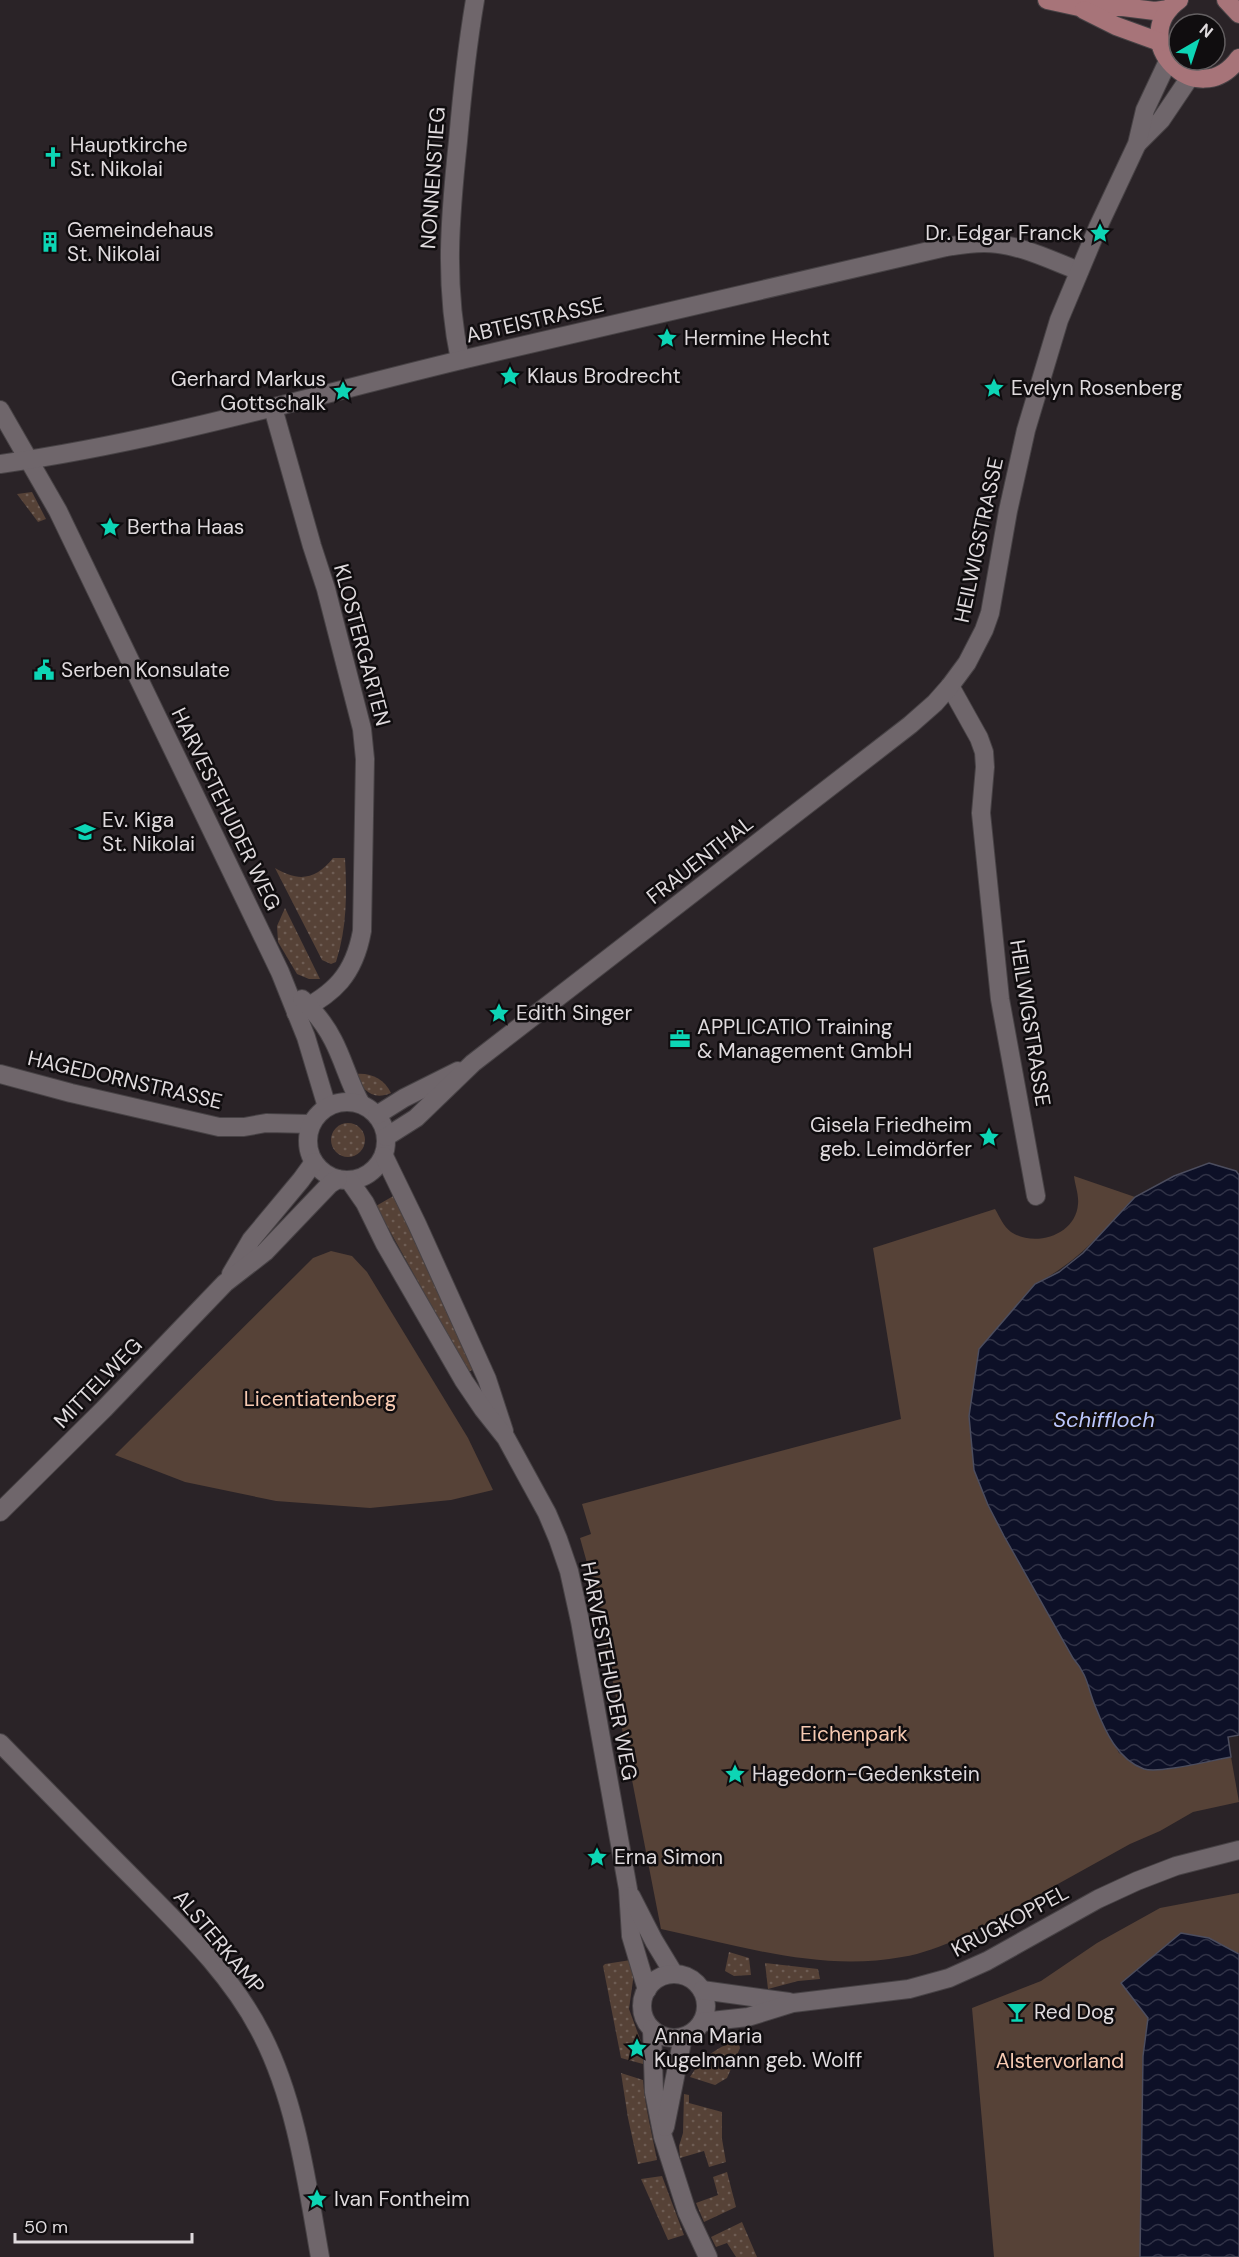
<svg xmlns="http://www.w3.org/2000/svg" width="1239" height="2257" font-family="'DM Sans',sans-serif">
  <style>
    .grass { fill: url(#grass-dots) }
    .park { fill: #564237 }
    .water { fill: url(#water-waves); stroke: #4c4d5e; stroke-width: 1.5 }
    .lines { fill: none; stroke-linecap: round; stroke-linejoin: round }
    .minor-casing { stroke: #474245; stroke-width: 20 }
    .major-casing { stroke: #474245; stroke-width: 20 }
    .minor { stroke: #6f666b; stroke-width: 18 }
    .major { stroke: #a77479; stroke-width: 18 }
    .labels { text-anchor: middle; stroke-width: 5; stroke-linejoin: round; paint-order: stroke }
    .poi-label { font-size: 21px; fill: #dfdadd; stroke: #100d0f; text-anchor: start }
    .street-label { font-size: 21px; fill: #dfdadd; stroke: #100d0f }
    .park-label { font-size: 21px; fill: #f7cab2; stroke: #100d0f }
    .water-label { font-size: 22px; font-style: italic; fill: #bcc7fd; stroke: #100d0f }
  </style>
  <defs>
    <pattern id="grass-dots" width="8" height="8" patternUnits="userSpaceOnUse" patternTransform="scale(1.5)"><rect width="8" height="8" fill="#564237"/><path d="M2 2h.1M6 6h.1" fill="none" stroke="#6e5d54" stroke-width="1.8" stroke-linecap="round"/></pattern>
    <pattern id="water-waves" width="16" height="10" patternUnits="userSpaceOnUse" patternTransform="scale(1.5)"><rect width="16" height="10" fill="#0d1027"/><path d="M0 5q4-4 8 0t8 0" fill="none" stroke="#303246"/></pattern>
  </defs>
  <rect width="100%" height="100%" fill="#2a2327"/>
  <!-- grass -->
  <g class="grass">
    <polygon points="32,492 46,519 38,522 17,494"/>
    <path d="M333,858h12c2,36 2,70 -9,104l-5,2 -9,-4 -47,-92c23,14 41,12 58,-10z"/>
    <polygon points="285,908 320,979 309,979 297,974 278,942 277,926"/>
    <path d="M354,1074c16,-2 30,4 37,19 -19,8 -28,-3 -37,-19z"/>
    <circle cx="348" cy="1140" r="17"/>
    <polygon points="395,1195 474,1369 468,1372 376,1206"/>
    <polygon points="729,1952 749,1958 751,1975 734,1976 725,1971"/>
    <polygon points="631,1960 634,1973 629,2009 643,2047 643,2064 621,2058 603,1966 605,1964"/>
    <polygon points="765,1963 818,1969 820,1979 798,1981 768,1989"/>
    <path d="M738,2040l2,8 -13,30 -12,7 -25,-8c12,-20 26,-29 48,-37z"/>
    <path d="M621,2073l22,7c2,27 9,53 14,80l-19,4 -10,-46z"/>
    <polygon points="684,2094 689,2095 689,2103 722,2112 722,2139 726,2162 709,2167 704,2151 680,2158 679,2146 683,2133"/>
    <polygon points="727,2172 736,2207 704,2222 696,2203 718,2195 713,2177"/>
    <polygon points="662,2176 684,2235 668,2240 641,2179"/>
    <polygon points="742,2222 757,2257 736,2257 727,2243 716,2247 711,2237"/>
  </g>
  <!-- park -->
  <g class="park">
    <path d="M1074,1176l61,21c-34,36 -55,64 -100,87l-47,221 85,153 11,14 12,36 23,45 43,16 69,-12 8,45 -46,10 -33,19 -30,13 -171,95c-18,7 -37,15 -57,18 -81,15 -162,-11 -241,-28l-65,-334 -16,-57 11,-4 -9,-30 319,-85 -28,-171 122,-39c5,8 8,17 16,23 24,16 65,3 67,-28 1,-9 -3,-19 -4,-28z"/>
    <polygon points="331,1251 352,1256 367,1272 468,1438 493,1490 451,1500 370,1508 276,1501 185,1482 115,1455 313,1258"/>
    <polygon points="1239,1893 1239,1954 1209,1938 1148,2018 1143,2056 1140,2257 994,2257 972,2008 1041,1981 1097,1943 1160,1908"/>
  </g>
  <!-- water -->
  <g class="water">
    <path d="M1209,1163l27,8 3,4v560l-11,2 3,20c-18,3 -72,17 -87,12 -26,-9 -39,-38 -48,-61 -9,-21 -7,-31 -23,-50l-69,-122 -16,-31 -14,-35 -5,-54 10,-67 56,-65 24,-12 24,-19 52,-56 39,-21z"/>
    <polygon points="1181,1933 1209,1938 1239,1954 1239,2257 1140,2257 1143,2056 1148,2018 1121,1983"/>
  </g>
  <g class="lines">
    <!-- minor casing -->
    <g class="minor-casing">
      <g id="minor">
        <polyline points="1138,143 1161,120 1190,77"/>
        <path d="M460,360c-16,-76 -10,-143 -2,-219 4,-47 9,-94 17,-141"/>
        <path d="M273,408l39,138 14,43 36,140 3,30 -3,172c-8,44 -28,63 -66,82"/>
        <polyline points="0,410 58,511 280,972 306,1037 327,1107"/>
        <path d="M0,464c156,-22 308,-67 461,-104 161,-39 323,-76 485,-113 12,-2 25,-4 38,-4 33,0 64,16 95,28"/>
        <polyline points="950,686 979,738 984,752 985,767 981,813 1000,999 1036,1196"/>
        <path d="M302,999c12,12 23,25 31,41 11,21 16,43 28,64"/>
        <polyline points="0,1074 71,1093 219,1127 244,1127 266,1123 311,1124"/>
        <circle cx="347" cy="1141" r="39"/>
        <polyline points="377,1115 404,1098 458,1071"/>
        <polyline points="386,1137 416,1118 473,1063 910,725 935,703 950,686 967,663 984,630 990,613 1008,511 1026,430 1059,320 1098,227 1137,144 1145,110 1168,61"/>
        <polyline points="384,1156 417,1224 487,1379 504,1431"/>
        <polyline points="349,1180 365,1203 385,1244 464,1381 483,1409 506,1438 547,1513 558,1539 569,1571 580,1621 628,1889 631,1936 647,1990"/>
        <polyline points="231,1274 251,1240 301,1180 314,1162"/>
        <polyline points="0,1512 104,1409 225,1283 265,1252 330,1184 338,1179"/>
        <path d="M0,1743c44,45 89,91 134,136 46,47 97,95 127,154 35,67 46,150 59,224"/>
        <polyline points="631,1896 654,1941 674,1974"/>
        <circle cx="674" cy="2006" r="32"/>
        <polyline points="702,1990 789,2002"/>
        <polyline points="702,2022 748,2017 793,2003 909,1989 949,1978 987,1961 1098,1899 1137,1881 1176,1866 1239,1850"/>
        <polyline points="652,2029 654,2092 663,2137 687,2212 708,2257"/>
        <polyline points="665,2127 683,2037"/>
      </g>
    </g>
    <!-- major casing -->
    <g class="major-casing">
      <g id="major">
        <polyline points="1047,0 1079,7 1123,7 1155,11 1169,9"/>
        <path d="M1179,0c-55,40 19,115 60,58"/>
        <polyline points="1226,0 1239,14"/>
        <polyline points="1084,10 1116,26 1160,42"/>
      </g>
    </g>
    <!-- minor -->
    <use href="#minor" class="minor"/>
    <!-- major -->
    <use href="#major" class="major"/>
  </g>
  <!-- icons -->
  <defs>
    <g id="church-bare" transform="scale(1.62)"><path d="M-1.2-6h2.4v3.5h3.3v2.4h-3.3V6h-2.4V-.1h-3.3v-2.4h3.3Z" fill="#0dd5b5" stroke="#100d0f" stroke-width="2.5" paint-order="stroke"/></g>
    <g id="sight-bare" transform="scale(1.62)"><path d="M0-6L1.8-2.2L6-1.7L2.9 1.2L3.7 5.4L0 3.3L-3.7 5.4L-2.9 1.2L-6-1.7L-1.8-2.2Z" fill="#0dd5b5" stroke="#100d0f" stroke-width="2.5" paint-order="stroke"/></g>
    <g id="building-bare" transform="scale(1.62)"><path d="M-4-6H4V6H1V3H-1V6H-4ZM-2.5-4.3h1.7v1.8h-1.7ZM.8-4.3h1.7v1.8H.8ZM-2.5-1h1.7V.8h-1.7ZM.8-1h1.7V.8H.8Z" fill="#0dd5b5" stroke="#100d0f" stroke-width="2.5" paint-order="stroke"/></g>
    <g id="civic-bare" transform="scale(1.62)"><path d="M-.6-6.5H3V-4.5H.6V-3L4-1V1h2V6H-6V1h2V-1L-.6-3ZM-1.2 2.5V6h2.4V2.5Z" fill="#0dd5b5" stroke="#100d0f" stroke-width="2.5" paint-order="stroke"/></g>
    <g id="school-bare" transform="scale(1.62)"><path d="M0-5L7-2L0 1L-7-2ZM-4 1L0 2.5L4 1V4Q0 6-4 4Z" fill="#0dd5b5" stroke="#100d0f" stroke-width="2.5" paint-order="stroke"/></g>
    <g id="office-bare" transform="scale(1.62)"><path d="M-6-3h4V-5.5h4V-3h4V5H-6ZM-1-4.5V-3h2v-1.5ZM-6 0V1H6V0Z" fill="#0dd5b5" stroke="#100d0f" stroke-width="2.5" paint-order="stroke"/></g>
    <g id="bar-bare" transform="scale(1.62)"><path d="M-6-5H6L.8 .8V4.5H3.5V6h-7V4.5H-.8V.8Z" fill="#0dd5b5" stroke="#100d0f" stroke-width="2.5" paint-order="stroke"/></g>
  </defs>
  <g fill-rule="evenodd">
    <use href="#church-bare" x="53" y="157"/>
    <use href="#sight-bare" x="1100" y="233"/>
    <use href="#building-bare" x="50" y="242"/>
    <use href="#sight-bare" x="667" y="338"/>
    <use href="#sight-bare" x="510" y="376"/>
    <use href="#sight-bare" x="994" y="388"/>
    <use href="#sight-bare" x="343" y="391"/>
    <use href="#sight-bare" x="110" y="527"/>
    <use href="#civic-bare" x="44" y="670"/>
    <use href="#school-bare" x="85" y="832"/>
    <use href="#sight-bare" x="499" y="1013"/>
    <use href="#office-bare" x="680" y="1039"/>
    <use href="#sight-bare" x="989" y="1137"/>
    <use href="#sight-bare" x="735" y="1774"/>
    <use href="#sight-bare" x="597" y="1857"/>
    <use href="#bar-bare" x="1017" y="2012"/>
    <use href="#sight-bare" x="637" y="2048"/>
    <use href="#sight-bare" x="317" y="2199"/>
  </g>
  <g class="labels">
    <!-- poi labels -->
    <g class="poi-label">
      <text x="70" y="152">Hauptkirche<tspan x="70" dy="24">St. Nikolai</tspan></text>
      <text x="67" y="237">Gemeindehaus<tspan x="67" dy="24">St. Nikolai</tspan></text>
      <text x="1083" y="240" text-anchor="end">Dr. Edgar Franck</text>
      <text x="684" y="345">Hermine Hecht</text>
      <text x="527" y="383">Klaus Brodrecht</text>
      <text x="326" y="386" text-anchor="end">Gerhard Markus<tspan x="326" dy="24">Gottschalk</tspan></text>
      <text x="1011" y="395">Evelyn Rosenberg</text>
      <text x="127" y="534">Bertha Haas</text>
      <text x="61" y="677">Serben Konsulate</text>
      <text x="102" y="827">Ev. Kiga<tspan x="102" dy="24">St. Nikolai</tspan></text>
      <text x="516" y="1020">Edith Singer</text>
      <text x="697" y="1034">APPLICATIO Training<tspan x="697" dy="24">&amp; Management GmbH</tspan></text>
      <text x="972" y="1132" text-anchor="end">Gisela Friedheim<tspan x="972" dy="24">geb. Leimdörfer</tspan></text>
      <text x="752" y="1781">Hagedorn-Gedenkstein</text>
      <text x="614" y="1864">Erna Simon</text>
      <text x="1034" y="2019">Red Dog</text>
      <text x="654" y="2043">Anna Maria<tspan x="654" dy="24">Kugelmann geb. Wolff</tspan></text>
      <text x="334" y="2206">Ivan Fontheim</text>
    </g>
    <!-- street labels -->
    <g class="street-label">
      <text transform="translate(433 178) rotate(-86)" y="7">NONNENSTIEG</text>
      <text transform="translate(535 320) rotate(-13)" y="7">ABTEISTRASSE</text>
      <text transform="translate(979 540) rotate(-78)" y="7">HEILWIGSTRASSE</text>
      <text transform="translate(362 645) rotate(75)" y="7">KLOSTERGARTEN</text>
      <text transform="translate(226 809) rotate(64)" y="7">HARVESTEHUDER WEG</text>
      <text transform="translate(700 860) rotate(-38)" y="7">FRAUENTHAL</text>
      <text transform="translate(1030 1023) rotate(81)" y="7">HEILWIGSTRASSE</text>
      <text transform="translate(125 1080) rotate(13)" y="7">HAGEDORNSTRASSE</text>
      <text transform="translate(98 1383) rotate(-46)" y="7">MITTELWEG</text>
      <text transform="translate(609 1671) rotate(79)" y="7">HARVESTEHUDER WEG</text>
      <text transform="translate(1010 1921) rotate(-28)" y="7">KRUGKOPPEL</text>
      <text transform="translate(219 1942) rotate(50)" y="7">ALSTERKAMP</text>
    </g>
    <!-- park labels -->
    <g class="park-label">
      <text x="320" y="1406">Licentiatenberg</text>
      <text x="854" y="1741">Eichenpark</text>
      <text x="1060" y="2068">Alstervorland</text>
    </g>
    <!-- water labels -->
    <g class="water-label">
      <text x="1104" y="1427">Schiffloch</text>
    </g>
  </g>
  <!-- north arrow -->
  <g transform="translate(1197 42) rotate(39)"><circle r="28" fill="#100d0f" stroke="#635f61" stroke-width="1.5"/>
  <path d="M0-4.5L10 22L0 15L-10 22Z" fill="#0dd5b5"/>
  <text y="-9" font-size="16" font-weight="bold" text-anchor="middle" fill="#dfdadd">N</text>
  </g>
  <!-- scale -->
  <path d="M15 2233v9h177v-9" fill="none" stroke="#dfdadd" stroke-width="3"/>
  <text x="24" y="2233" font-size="18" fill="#dfdadd" stroke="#100d0f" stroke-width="4.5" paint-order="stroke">50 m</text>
</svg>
